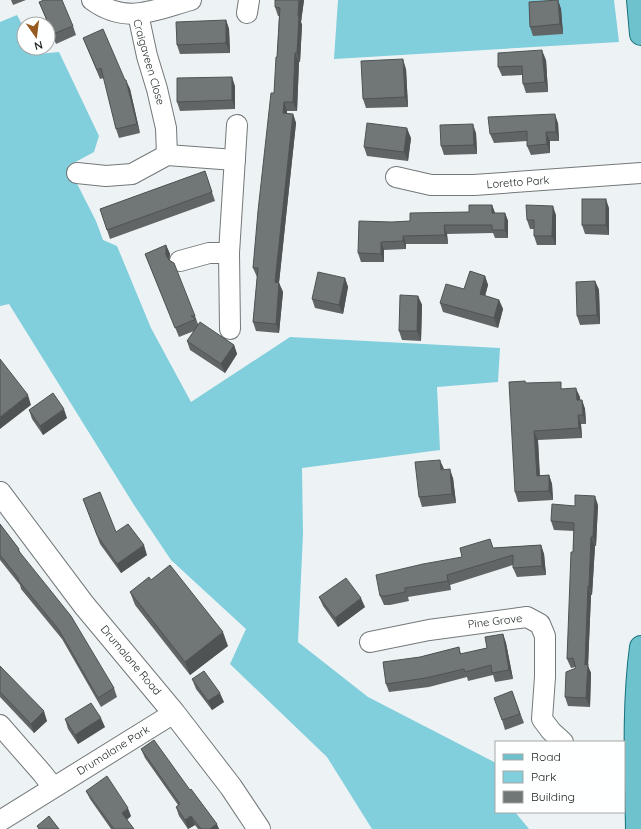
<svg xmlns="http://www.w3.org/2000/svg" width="641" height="829" font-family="Quicksand,sans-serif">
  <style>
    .green { fill: #81cedc }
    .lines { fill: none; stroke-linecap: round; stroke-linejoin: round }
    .street-casing { stroke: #737879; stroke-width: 22 }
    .secondary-casing { stroke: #737879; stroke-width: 24 }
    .primary-casing { stroke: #14707c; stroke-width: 24 }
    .street { stroke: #fff; stroke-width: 20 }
    .secondary { stroke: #fff; stroke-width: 22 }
    .primary { stroke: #6ec2cd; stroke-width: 22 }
    .wall { fill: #616566 }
    .shaded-wall { fill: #4f5353 }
    .building { fill: #717677; stroke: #4f5353 }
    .labels { text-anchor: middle; stroke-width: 3; stroke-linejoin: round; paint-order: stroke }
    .street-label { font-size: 11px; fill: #222424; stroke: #feffff }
  </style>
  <rect width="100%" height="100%" fill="#edf3f4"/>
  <!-- green -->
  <g class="green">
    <polygon points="338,0 614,0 619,42 334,59"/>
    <polygon points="17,15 24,28 24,48 35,48 38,54 59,52 99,136 94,152 68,166 96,221 103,240 117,246 151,328 191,402 290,337 500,348 498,382 437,387 440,450 302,468 303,534 298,642 368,697 496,763 496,812 515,812 529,829 372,829 327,757 230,664 246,629 171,560 134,505 9,304 0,306 0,22"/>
  </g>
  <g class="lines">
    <!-- street casing -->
    <g class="street-casing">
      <g id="street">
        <path d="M92,0c34,25 62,10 99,0"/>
        <polyline points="247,13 249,0"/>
        <polyline points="138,14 147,56 157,89 166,128 167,155"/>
        <polyline points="77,173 106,176 132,174 167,155 235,160"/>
        <polyline points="396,177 431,185 474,185 641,173"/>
        <polyline points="180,261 209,253 229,253"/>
        <polyline points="230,329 229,253 237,125"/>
        <polyline points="370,642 429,630 527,617 540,624 545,636 545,677 542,719 551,731 563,742"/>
        <polyline points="0,725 42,773 53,787"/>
        <polyline points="0,821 174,713"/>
      </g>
    </g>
    <!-- secondary casing -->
    <g class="secondary-casing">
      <polyline id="secondary" points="0,493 84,605 174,713 231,787 259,829"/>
    </g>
    <!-- primary casing -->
    <g class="primary-casing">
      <g id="primary">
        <polyline points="638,0 641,34"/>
        <path d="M637,829c-1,-60 -4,-123 4,-182"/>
      </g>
    </g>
    <!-- street -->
    <use href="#street" class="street"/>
    <!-- secondary -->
    <use href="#secondary" class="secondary"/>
    <!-- primary -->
    <use href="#primary" class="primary"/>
  </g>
  <!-- wall -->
  <g class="wall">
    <polygon points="11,0 26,0 13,5"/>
    <polygon points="275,0 304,0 301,22 302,25 300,62 299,62 297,111 287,111 287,114 293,114 296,123 279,283 283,292 279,333 256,331 253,322 257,277 253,268 274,93 277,57 279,16 278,16 275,7"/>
    <polygon points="558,0 561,9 563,34 533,36 530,27"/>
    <polygon points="39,2 73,26 76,35 56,44"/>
    <polygon points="226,20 229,29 230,53 180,54 177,45"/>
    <polygon points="83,38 125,80 130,89 140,133 119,138 116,129 104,78 100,79"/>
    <polygon points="546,60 548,92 526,93 523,84 522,75 502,76 498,67"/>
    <polygon points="406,69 408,107 366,108 363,99"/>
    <polygon points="235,86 235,109 180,111 177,102"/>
    <polygon points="558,123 559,141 550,141 550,153 531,155 527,146 527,141 494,143 490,134"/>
    <polygon points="476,133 477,154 444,155 441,146"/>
    <polygon points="411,138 408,161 367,156 364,147"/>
    <polygon points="205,171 215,201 110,239 100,209"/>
    <polygon points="492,205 495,213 505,213 508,221 508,238 495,238 493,233 447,234 448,244 406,244 406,249 384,250 384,262 361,262 358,253 392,222 410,221 469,212"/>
    <polygon points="609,208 609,235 585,234 582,225"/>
    <polygon points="556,215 556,245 537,245 534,236 534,229 530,229 527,220"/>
    <polygon points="166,245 170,254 169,260 195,316 198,324 234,345 237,354 225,373 190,350 187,341 194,331 179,337 145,254"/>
    <polygon points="485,276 488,285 485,296 499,300 503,309 498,328 443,312 440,303 464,289"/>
    <polygon points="345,278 348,287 343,314 315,308 312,299"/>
    <polygon points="595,281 599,290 600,324 580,325 577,316"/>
    <polygon points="418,296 422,305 421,341 402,340 399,331"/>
    <polygon points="526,383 563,389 580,397 580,400 582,400 585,409 586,424 581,424 582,438 538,440 540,475 549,475 552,484 553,500 518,502 515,492"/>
    <polygon points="29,410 67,418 43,435 32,419"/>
    <polygon points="444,469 453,478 456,503 422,507 419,497"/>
    <polygon points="83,499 116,532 147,555 121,573 100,544"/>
    <polygon points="598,505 596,546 595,546 592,595 591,595 588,666 591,673 590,707 568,706 565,697 576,668 576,667 571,668 567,659 574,531 554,530 551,521"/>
    <polygon points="0,524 19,549 21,555 114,688 117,697 101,707 62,639 21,589 20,585 0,560"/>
    <polygon points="541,545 544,554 546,575 517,577 513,568 513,565 450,585 451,590 408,597 409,601 390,605 384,605 380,596 462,557 493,548"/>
    <polygon points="151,580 228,646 190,675 135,605 130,592"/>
    <polygon points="319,597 365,607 338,627 323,606"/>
    <polygon points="503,634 506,643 513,679 495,682 493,675 468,681 467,677 429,687 389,692 386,684 420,657 459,647 461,654 487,648"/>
    <polygon points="0,666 47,721 34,733 0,697"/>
    <polygon points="192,679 224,702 212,710 196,689"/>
    <polygon points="512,691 524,723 505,730 502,720"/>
    <polygon points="65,719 105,727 78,744 68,729"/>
    <polygon points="141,749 219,829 198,829 195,825 188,829 179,816 176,807 178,805 145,758"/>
    <polygon points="86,791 131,816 127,820 134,829 111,829 90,799"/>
  </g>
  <!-- shaded-wall -->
  <g class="shaded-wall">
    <polygon points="299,0 304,0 301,22 302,25 300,62 297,53 298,16"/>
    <polygon points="558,0 561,9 563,34 560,24"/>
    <polygon points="226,20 229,29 230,53 226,43"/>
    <polygon points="542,50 546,60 548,92 545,82"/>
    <polygon points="295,53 299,62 297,111 293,102"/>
    <polygon points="403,59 406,69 408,107 405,97"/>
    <polygon points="232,77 235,86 235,109 232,100"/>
    <polygon points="126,80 130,89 140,133 137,124"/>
    <polygon points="284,102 287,111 287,122 283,113"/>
    <polygon points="293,114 296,123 278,292 275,282"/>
    <polygon points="555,114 558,123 559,141 556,132"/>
    <polygon points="473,124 476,133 477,154 474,145"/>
    <polygon points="407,128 411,138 408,161 404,152"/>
    <polygon points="546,132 550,141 550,153 547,144"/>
    <polygon points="606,199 609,208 609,235 606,225"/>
    <polygon points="492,205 495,213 492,213"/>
    <polygon points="553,206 556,215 556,245 552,236"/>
    <polygon points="505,213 508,221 508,238 505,230"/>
    <polygon points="444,225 447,234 448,244 445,235"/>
    <polygon points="403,236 406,244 406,249 403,241"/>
    <polygon points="381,242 384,250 384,262 381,254"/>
    <polygon points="166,245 170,254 169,264 166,255"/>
    <polygon points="485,276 488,285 483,303 480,294"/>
    <polygon points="345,278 348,287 343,314 339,305"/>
    <polygon points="595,281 599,290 600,324 597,315"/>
    <polygon points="279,283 283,292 279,333 276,324"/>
    <polygon points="418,296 422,305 421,341 417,331"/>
    <polygon points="499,300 503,309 498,328 494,318"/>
    <polygon points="234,345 237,354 225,373 221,364"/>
    <polygon points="576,388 580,397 581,409 577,400"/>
    <polygon points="28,395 31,405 0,429 0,417"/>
    <polygon points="582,400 585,409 586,424 583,415"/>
    <polygon points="64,409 67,418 43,435 40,426"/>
    <polygon points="578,415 581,424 582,438 579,428"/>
    <polygon points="534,431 538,440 540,485 537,476"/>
    <polygon points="440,460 444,469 441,470"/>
    <polygon points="450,469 453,478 456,503 452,494"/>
    <polygon points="549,475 552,484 553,500 549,491"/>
    <polygon points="595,496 598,505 596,546 593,537"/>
    <polygon points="591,537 595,546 592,595 589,586"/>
    <polygon points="144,545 147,555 121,573 117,564"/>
    <polygon points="541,545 544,554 546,575 542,566"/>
    <polygon points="447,575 450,585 451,590 448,581"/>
    <polygon points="588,586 591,595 588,666 591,673 590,707 586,698 585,665"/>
    <polygon points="361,598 365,607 338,627 335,618"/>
    <polygon points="223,632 228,646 190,675 185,662"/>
    <polygon points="503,634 506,643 513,679 509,670"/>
    <polygon points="220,693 224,702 212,710 208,701"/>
    <polygon points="44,711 47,721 34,733 31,724"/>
    <polygon points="101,718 105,727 78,744 75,735"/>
    <polygon points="128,808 131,816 125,821 122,813"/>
    <polygon points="191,816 195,825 188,829 185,820"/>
    <polygon points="217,824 219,829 210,829"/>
  </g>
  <!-- building -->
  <g class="building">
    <polygon points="44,0 62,0 73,26 53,34 39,2"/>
    <polygon points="275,0 299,0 298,16 299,16 297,53 295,53 293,102 284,102 283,113 293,114 275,282 279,283 276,324 253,322 258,268 253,268 258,211 271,93 274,93 276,57 277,57 280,8 275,7"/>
    <polygon points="558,0 560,24 530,27 529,2"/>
    <polygon points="226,20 226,43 177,45 176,22"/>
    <polygon points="103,29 125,80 126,80 137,124 116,129 101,68 97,70 83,38"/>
    <polygon points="542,50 545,82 523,84 522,66 498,67 498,53"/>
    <polygon points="403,59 405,97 363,99 361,61"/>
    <polygon points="232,77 232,100 177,102 177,78"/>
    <polygon points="555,114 556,132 546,132 547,144 527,146 527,131 490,134 488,117"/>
    <polygon points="367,123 407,128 404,152 364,147"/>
    <polygon points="473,124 474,145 441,146 440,125"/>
    <polygon points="205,171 212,192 107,230 100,209"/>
    <rect x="582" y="199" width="24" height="26"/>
    <polygon points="469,205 492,205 492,213 505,213 505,230 492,230 492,225 444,225 445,235 403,236 403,241 381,242 381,254 358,253 359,221 392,222 410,221 410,213 469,212"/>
    <polygon points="526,205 553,206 552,236 534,236 534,220 527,220"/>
    <polygon points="166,245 166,255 169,260 174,263 195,316 191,316 196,319 175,328 145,254"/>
    <polygon points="470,271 485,276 480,294 499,300 494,318 440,303 446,284 464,289"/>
    <polygon points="318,272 345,278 339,305 312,299"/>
    <polygon points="595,281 597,315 577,316 576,282"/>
    <polygon points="400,295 418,296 417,331 399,331"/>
    <polygon points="200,322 234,345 221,364 187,341"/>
    <polygon points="0,359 28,395 0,417"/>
    <polygon points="525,381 526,383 561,382 561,389 576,388 577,400 582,400 583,415 578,415 579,428 534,431 537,476 549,475 549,491 515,492 509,382"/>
    <polygon points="53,393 64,409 40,426 29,410"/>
    <polygon points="440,460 441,470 450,469 452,494 419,497 415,462"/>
    <polygon points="100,492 116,532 128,524 144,545 117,564 97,535 83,499"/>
    <polygon points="575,495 595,496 593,537 591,537 589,586 588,586 585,665 588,664 586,698 565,697 566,672 576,668 573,658 567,659 571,552 573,552 574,523 551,521 552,504 575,506"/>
    <polygon points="0,524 19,549 18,550 71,616 114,688 98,698 59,630 18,580 19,579 0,555"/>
    <polygon points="490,539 493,548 541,545 542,566 513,568 513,555 447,575 448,581 405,588 405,592 386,596 380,596 376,575 423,564 462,557 460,548"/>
    <polygon points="170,565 223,632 185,662 130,592 149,577 151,580"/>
    <polygon points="346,578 361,598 335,618 319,597"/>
    <polygon points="503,634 509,670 492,673 491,665 465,672 464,669 426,678 386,684 383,662 420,657 459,647 460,654 487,648 485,637"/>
    <polygon points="0,666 44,711 31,724 0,692"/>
    <polygon points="204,671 220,693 208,701 192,679"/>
    <polygon points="512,691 520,714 502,720 494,698"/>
    <polygon points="91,703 101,718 75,735 65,719"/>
    <polygon points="154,740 190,790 191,789 217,824 210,829 201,829 191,816 185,820 176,807 180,804 141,749"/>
    <polygon points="107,776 128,808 122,813 134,829 114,829 86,791"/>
    <polygon points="49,816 59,829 39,829 37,826"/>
  </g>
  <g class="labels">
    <!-- street labels -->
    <g class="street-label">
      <text transform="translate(149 62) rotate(74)" y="4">Craigaveen Close</text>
      <text transform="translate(518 182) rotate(-4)" y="4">Loretto Park</text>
      <text transform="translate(495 621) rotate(-7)" y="4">Pine Grove</text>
      <text transform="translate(131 660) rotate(50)" y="4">Drumalane Road</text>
      <text transform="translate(113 750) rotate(-32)" y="4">Drumalane Park</text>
    </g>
  </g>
  <!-- legend -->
  <rect x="495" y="741" width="130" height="72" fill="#feffff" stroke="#a6a7a7"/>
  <rect x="503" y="754" width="20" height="6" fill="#6ec2cd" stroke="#a6a7a7"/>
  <text x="531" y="761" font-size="12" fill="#222424">Road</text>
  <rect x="503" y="771" width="20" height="12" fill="#81cedc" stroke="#a6a7a7"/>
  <text x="531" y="781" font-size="12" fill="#222424">Park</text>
  <rect x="503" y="791" width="20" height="12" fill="#717677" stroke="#a6a7a7"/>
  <text x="531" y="801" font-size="12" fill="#222424">Building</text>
  <!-- north arrow -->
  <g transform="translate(36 36) rotate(166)"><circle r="19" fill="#feffff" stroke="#a6a7a7"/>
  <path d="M0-3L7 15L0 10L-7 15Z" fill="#975a1e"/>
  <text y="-6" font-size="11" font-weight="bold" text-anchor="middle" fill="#222424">N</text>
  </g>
</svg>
